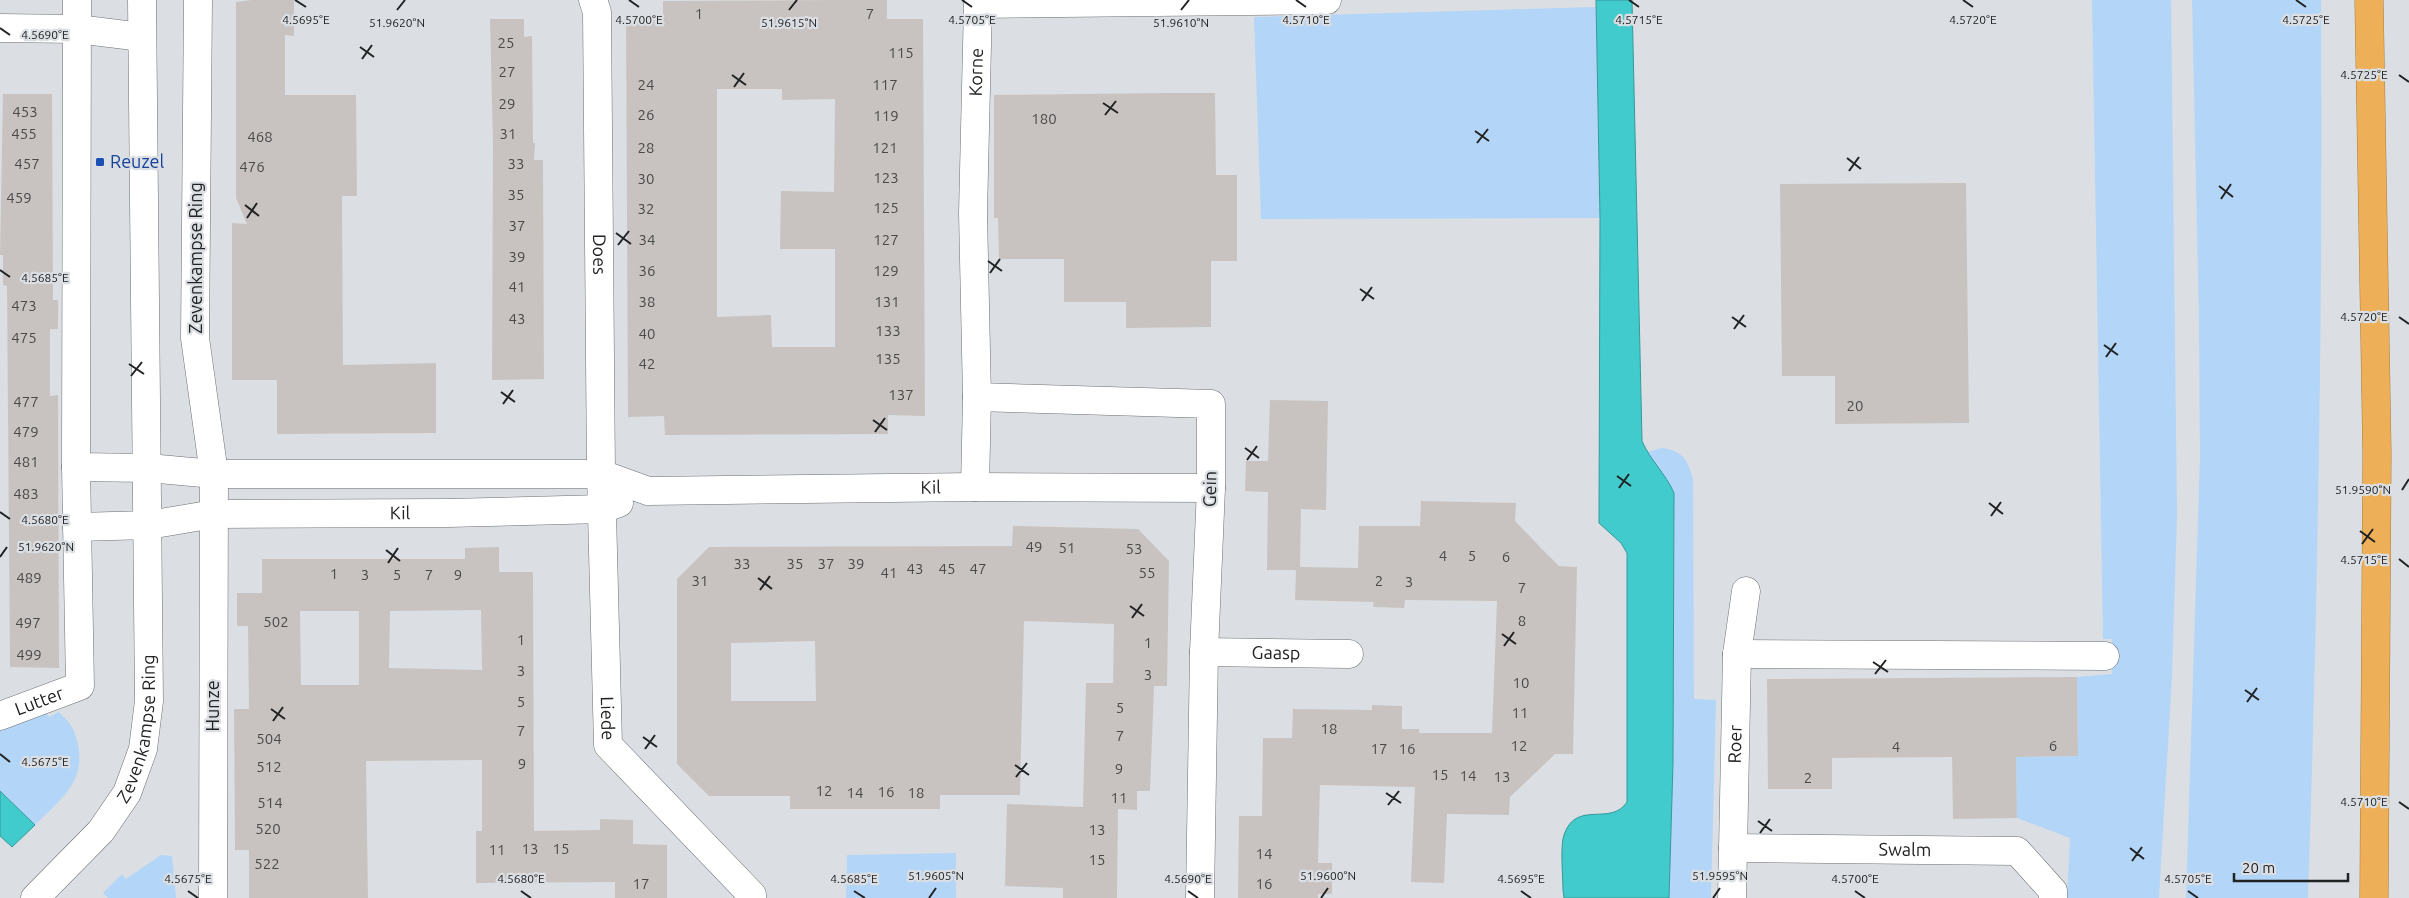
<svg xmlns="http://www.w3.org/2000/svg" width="2409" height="898" font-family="Ubuntu,sans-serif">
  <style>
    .green { fill: #b3d5f7 }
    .water { fill: #41cbcd; stroke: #37989a }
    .building { fill: #c8c3c0; fill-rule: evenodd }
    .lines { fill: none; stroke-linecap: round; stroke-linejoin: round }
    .street-casing { stroke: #6c6f72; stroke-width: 29 }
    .secondary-casing { stroke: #6c6f72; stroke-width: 29 }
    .highway-casing { stroke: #a67e46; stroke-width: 29 }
    .street { stroke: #fff; stroke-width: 28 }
    .secondary { stroke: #fff; stroke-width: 28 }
    .highway { stroke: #edb058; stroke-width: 28 }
    .ticks { fill: none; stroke: #212224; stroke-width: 2 }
    .transit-dot { fill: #1a4fb4; stroke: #dbdfe3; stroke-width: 2 }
    .labels { text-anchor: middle; stroke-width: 4.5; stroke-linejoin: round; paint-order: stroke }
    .number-label { font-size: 15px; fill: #4b4a4b }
    .street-label { font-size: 18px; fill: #212224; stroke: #dbdfe3 }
    .transit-label { font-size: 18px; fill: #164399; stroke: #dbdfe3; text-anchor: start }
    .ticks-label { font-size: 12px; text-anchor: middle; fill: #212224; stroke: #dbdfe3; stroke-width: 4.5; stroke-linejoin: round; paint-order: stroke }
  </style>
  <rect width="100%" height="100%" fill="#dbdfe3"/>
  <!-- green -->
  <g class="green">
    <polygon points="2092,0 2171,0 2177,515 2172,676 2159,898 2067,898 2070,838 2017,818 2016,757 2078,756 2077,677 2112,674 2112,639 2103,639"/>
    <path d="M2192,0h129c2,299 -3,599 -13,898h-122l14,-441 -1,-135z"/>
    <polygon points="1596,7 1600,218 1261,219 1254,17"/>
    <path d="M1662,448c20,3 26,11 31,31l1,220 22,1 -5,198h-42l4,-135 1,-270 -27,-41z"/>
    <path d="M44,710l5,7 10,-5c12,12 15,15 19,33 8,37 -19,56 -43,80l-35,-34v-64z"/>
    <polygon points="956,853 956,898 846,898 847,855"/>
    <polygon points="161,855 172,856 176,898 108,898 103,893 122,874 126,879"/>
  </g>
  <!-- water -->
  <g class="water">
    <path d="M1596,0h36l10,441c8,19 24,33 32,52l-1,270 -4,135h-105l-1,-8c0,-13 -3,-44 1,-55 12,-36 47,-8 63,-33v-249l-6,-10 -22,-20 1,-305z"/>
    <polygon points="0,791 35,825 12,847 0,836"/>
  </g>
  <!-- building -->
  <g class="building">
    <polygon points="251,0 294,0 294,36 285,35 285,95 356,95 357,196 342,196 343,365 436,363 436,433 277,434 277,380 232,380 232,223 247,224 236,198 236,2"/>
    <path d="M834,0h53v19h36l2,397 -37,-1v19l-223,1 -1,-19 -36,1 -2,-397h37v-19zM717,89h65v11l53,-1 -1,93 -53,-1 -1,58h55v98h-63l-1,-32 -54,2z"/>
    <polygon points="490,19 524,19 524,37 532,36 533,143 535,143 534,160 543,160 544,379 492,380 493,145"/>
    <polygon points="1168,93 1215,93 1216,175 1237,175 1237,261 1211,261 1211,327 1126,328 1126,302 1064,302 1064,259 999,259 998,218 994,218 994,95"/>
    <polygon points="3,94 52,94 53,300 58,300 58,329 50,329 50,396 58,395 59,668 10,667 7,286 3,285 3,255 0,255"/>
    <polygon points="1966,183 1969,423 1835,424 1835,376 1782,376 1780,184"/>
    <polygon points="1270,400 1328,401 1326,510 1301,509 1300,567 1358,568 1359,526 1420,526 1421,501 1516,503 1515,521 1541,548 1559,566 1577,567 1573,754 1555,754 1529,779 1510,797 1509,815 1447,814 1444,883 1411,882 1415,787 1320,785 1318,863 1332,863 1332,894 1318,894 1318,898 1238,898 1239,816 1262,816 1263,738 1292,738 1293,709 1372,710 1372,705 1402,706 1402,729 1419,729 1419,733 1492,733 1497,601 1405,600 1404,608 1373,607 1374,602 1295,600 1296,570 1267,570 1268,492 1245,491 1246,461 1268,461"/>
    <path d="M1013,526l125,3 31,32 -2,125h-13l-4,105h-13v19l-19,-1 -1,89h-54v-10l-58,-2 2,-82 76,3 3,-124h27l1,-59 -90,-3 -4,174h-80v14h-150v-13h-81l-32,-32v-185l32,-32 303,-1zM815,641l1,60h-85v-58z"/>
    <path d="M499,547v25h34l1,259 66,-1v-11l33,1v24l34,1v53h-52v-16l-139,1v-52h6v-71l-116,1 2,137h-119v-48h-14l-1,-141h15l-1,-83h-11v-33h25v-34h203v-11zM481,610l1,60 -93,-2 1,-57zM300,611h59v74h-58z"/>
    <polygon points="2077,677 2078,756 2016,757 2017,818 1953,819 1952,757 1832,758 1832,789 1768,789 1767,679"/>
  </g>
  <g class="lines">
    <!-- street casing -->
    <g class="street-casing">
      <g id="street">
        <polyline points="198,0 195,338 214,474 213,898"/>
        <path id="s1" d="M593,0l4,12 4,462 7,271 144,150v3"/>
        <polyline points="0,28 77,29 142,37"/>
        <path id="s2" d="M977,397l-4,-184 5,-209 349,-4"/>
        <path id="s3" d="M76,467l72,1 66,6h387l47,17 327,-4 236,1"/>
        <polyline points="975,487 977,397 1211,404 1211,488 1204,652 1200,898"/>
        <path id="s4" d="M77,527l72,-2 65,-11 234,-1 155,-4 16,-6"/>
        <path id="s5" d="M1204,652l145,2"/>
        <polyline points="1737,654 2105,656"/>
        <path id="s6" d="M0,716l80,-30 -4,-219 1,-467"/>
        <path id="s7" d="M1733,848l284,3 36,40v7"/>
        <path id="s8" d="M1732,898l5,-244 9,-63"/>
      </g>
    </g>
    <!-- secondary casing -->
    <g class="secondary-casing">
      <g id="secondary">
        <path id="s9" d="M35,898l66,-67 26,-38 16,-44 6,-48 -7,-701"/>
      </g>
    </g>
    <!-- highway casing -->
    <g class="highway-casing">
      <polyline id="highway" points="2369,0 2377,454 2374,898"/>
    </g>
    <!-- street -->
    <use href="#street" class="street"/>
    <!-- secondary -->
    <use href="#secondary" class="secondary"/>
    <!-- highway -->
    <use href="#highway" class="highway"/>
  </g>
  <!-- ticks -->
  <path class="ticks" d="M295,0l11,7M629,0l10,7M962,0l10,7M1296,0l10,7M1629,0l10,7M1963,0l10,7M2296,0l10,7M397,10l8,-10M789,10l8,-10M1181,10l8,-10M0,28l10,7M360,47l14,10M362,59l10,-14M732,75l14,10M2399,75l10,7M734,87l10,-14M1103,103l15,10M1105,115l11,-14M1475,131l14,10M1477,143l11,-14M1847,158l14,11M1849,171l10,-14M2219,186l14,11M2221,199l10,-15M245,205l14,11M247,218l10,-15M616,233l15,11M618,245l11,-14M988,261l14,10M0,270l10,7M990,273l10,-14M1360,289l14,10M1362,301l10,-14M1732,317l14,10M2399,317l10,7M1734,329l10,-14M2104,345l14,10M2106,357l10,-14M129,364l15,10M131,376l11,-14M501,392l14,10M503,404l10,-14M873,420l14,10M875,432l10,-14M1245,448l14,10M1247,460l10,-14M1617,476l14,10M1619,488l10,-14M2402,490l7,-11M1989,503l14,11M0,512l10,7M1991,516l10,-14M2360,531l15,11M2362,544l11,-15M386,550l14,11M0,557l7,-10M2399,559l10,8M388,563l10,-15M758,578l14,11M760,590l10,-14M1130,606l14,10M1132,618l10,-14M1502,634l14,10M1504,646l10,-14M1873,662l15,10M1875,674l11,-14M2245,690l14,10M2247,702l10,-14M271,709l14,10M273,721l10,-14M643,737l14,10M645,749l10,-14M0,754l10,8M1015,765l14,10M1016,777l11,-14M1386,793l15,10M2399,802l10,7M1388,805l11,-14M1758,821l14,10M1760,833l10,-14M2130,848l14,11M2132,861l10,-14M188,891l10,7M521,891l10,7M854,891l11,7M1188,891l10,7M1521,891l10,7M1855,891l10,7M2188,891l10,7M929,898l7,-10M1321,898l7,-10M1713,898l7,-10"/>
  <!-- markers -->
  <rect class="transit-dot" x="95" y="157" width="10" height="10" rx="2.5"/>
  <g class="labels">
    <!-- number labels -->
    <g class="number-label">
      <text x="699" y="19">1</text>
      <text x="870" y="19">7</text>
      <text x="506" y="48">25</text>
      <text x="901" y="58">115</text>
      <text x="507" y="77">27</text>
      <text x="646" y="90">24</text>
      <text x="885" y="90">117</text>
      <text x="507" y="109">29</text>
      <text x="25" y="117">453</text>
      <text x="646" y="120">26</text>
      <text x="886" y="121">119</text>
      <text x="1044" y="124">180</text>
      <text x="24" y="139">455</text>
      <text x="508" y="139">31</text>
      <text x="260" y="142">468</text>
      <text x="646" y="153">28</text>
      <text x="885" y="153">121</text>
      <text x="27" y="169">457</text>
      <text x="516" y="169">33</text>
      <text x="252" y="172">476</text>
      <text x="886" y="183">123</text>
      <text x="646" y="184">30</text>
      <text x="516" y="200">35</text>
      <text x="19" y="203">459</text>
      <text x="886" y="213">125</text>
      <text x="646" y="214">32</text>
      <text x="517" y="231">37</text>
      <text x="647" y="245">34</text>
      <text x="886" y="245">127</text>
      <text x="517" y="262">39</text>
      <text x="647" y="276">36</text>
      <text x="886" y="276">129</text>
      <text x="517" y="292">41</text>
      <text x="647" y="307">38</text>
      <text x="887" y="307">131</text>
      <text x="24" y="311">473</text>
      <text x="517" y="324">43</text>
      <text x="888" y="336">133</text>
      <text x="647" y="339">40</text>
      <text x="24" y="343">475</text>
      <text x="888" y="364">135</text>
      <text x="647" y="369">42</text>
      <text x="901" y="400">137</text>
      <text x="26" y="407">477</text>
      <text x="1855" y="411">20</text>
      <text x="26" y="437">479</text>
      <text x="26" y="467">481</text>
      <text x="26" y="499">483</text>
      <text x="1034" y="552">49</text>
      <text x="1067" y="553">51</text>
      <text x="1134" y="554">53</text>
      <text x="1443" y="561">4</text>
      <text x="1472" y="561">5</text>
      <text x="1506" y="562">6</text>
      <text x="742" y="569">33</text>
      <text x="795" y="569">35</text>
      <text x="826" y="569">37</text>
      <text x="856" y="569">39</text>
      <text x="915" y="574">43</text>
      <text x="947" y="574">45</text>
      <text x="978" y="574">47</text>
      <text x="889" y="578">41</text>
      <text x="1147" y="578">55</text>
      <text x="334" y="579">1</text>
      <text x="365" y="580">3</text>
      <text x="397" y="580">5</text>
      <text x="429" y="580">7</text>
      <text x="458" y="580">9</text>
      <text x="29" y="583">489</text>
      <text x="700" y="586">31</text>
      <text x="1379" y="586">2</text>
      <text x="1409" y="587">3</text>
      <text x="1522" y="593">7</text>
      <text x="1522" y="626">8</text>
      <text x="276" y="627">502</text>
      <text x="28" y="628">497</text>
      <text x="521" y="645">1</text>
      <text x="1148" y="648">1</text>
      <text x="29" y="660">499</text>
      <text x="521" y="676">3</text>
      <text x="1148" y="680">3</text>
      <text x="1521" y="688">10</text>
      <text x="521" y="707">5</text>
      <text x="1120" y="713">5</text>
      <text x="1520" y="718">11</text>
      <text x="1329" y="734">18</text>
      <text x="521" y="736">7</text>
      <text x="1120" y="741">7</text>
      <text x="269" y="744">504</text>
      <text x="1519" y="751">12</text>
      <text x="2053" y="751">6</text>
      <text x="1896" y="752">4</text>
      <text x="1379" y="754">17</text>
      <text x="1407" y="754">16</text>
      <text x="522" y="769">9</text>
      <text x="269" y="772">512</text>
      <text x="1119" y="774">9</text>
      <text x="1440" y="780">15</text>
      <text x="1468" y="781">14</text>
      <text x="1502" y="782">13</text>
      <text x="1808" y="783">2</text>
      <text x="824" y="796">12</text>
      <text x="886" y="797">16</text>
      <text x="855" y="798">14</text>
      <text x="916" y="798">18</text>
      <text x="1119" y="803">11</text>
      <text x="270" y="808">514</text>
      <text x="268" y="834">520</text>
      <text x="1097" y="835">13</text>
      <text x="530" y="854">13</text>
      <text x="561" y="854">15</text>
      <text x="497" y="855">11</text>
      <text x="1264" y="859">14</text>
      <text x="1097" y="865">15</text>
      <text x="267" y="869">522</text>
      <text x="641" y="889">17</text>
      <text x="1264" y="889">16</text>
    </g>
    <!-- street labels -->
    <g class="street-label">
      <text dy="6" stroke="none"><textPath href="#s2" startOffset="325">Korne</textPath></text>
      <text dy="6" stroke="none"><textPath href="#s1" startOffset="255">Does</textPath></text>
      <text transform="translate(196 258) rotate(-90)" y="6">Zevenkampse Ring</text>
      <text dy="6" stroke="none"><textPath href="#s3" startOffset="858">Kil</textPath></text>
      <text transform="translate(1210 489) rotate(-89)" y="6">Gein</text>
      <text dy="6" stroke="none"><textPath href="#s4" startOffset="324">Kil</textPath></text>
      <text dy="6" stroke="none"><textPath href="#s5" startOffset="72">Gaasp</textPath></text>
      <text dy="6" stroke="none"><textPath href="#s6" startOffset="42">Lutter</textPath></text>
      <text transform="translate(213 706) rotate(-90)" y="6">Hunze</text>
      <text dy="6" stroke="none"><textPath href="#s1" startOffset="719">Liede</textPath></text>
      <text dy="6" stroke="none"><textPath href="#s9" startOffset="206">Zevenkampse Ring</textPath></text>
      <text dy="6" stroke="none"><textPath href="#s8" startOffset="154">Roer</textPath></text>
      <text dy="6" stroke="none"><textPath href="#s7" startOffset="172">Swalm</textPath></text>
    </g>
    <!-- transit labels -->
    <g class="transit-label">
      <text x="110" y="168">Reuzel</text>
    </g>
  </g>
  <g class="ticks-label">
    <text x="306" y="24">4.5695°E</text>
    <text x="639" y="24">4.5700°E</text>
    <text x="972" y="24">4.5705°E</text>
    <text x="1306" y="24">4.5710°E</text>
    <text x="1639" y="24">4.5715°E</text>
    <text x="1973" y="24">4.5720°E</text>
    <text x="2306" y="24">4.5725°E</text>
    <text x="397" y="27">51.9620°N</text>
    <text x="789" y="27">51.9615°N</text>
    <text x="1181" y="27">51.9610°N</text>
    <text x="45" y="39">4.5690°E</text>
    <text x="2364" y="79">4.5725°E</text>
    <text x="45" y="282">4.5685°E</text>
    <text x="2364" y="321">4.5720°E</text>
    <text x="2363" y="494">51.9590°N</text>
    <text x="45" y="524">4.5680°E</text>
    <text x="46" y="551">51.9620°N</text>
    <text x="2364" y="564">4.5715°E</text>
    <text x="45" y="766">4.5675°E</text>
    <text x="2364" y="806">4.5710°E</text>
    <text x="936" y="880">51.9605°N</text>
    <text x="1328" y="880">51.9600°N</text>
    <text x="1720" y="880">51.9595°N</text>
    <text x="188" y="883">4.5675°E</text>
    <text x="521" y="883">4.5680°E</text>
    <text x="854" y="883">4.5685°E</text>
    <text x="1188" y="883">4.5690°E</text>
    <text x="1521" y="883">4.5695°E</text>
    <text x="1855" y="883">4.5700°E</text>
    <text x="2188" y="883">4.5705°E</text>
  </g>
  <!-- scale -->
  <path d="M2234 873v8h114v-8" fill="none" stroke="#212224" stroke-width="2.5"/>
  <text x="2242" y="873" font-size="15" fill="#212224" stroke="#dbdfe3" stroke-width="4" paint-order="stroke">20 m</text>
</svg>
